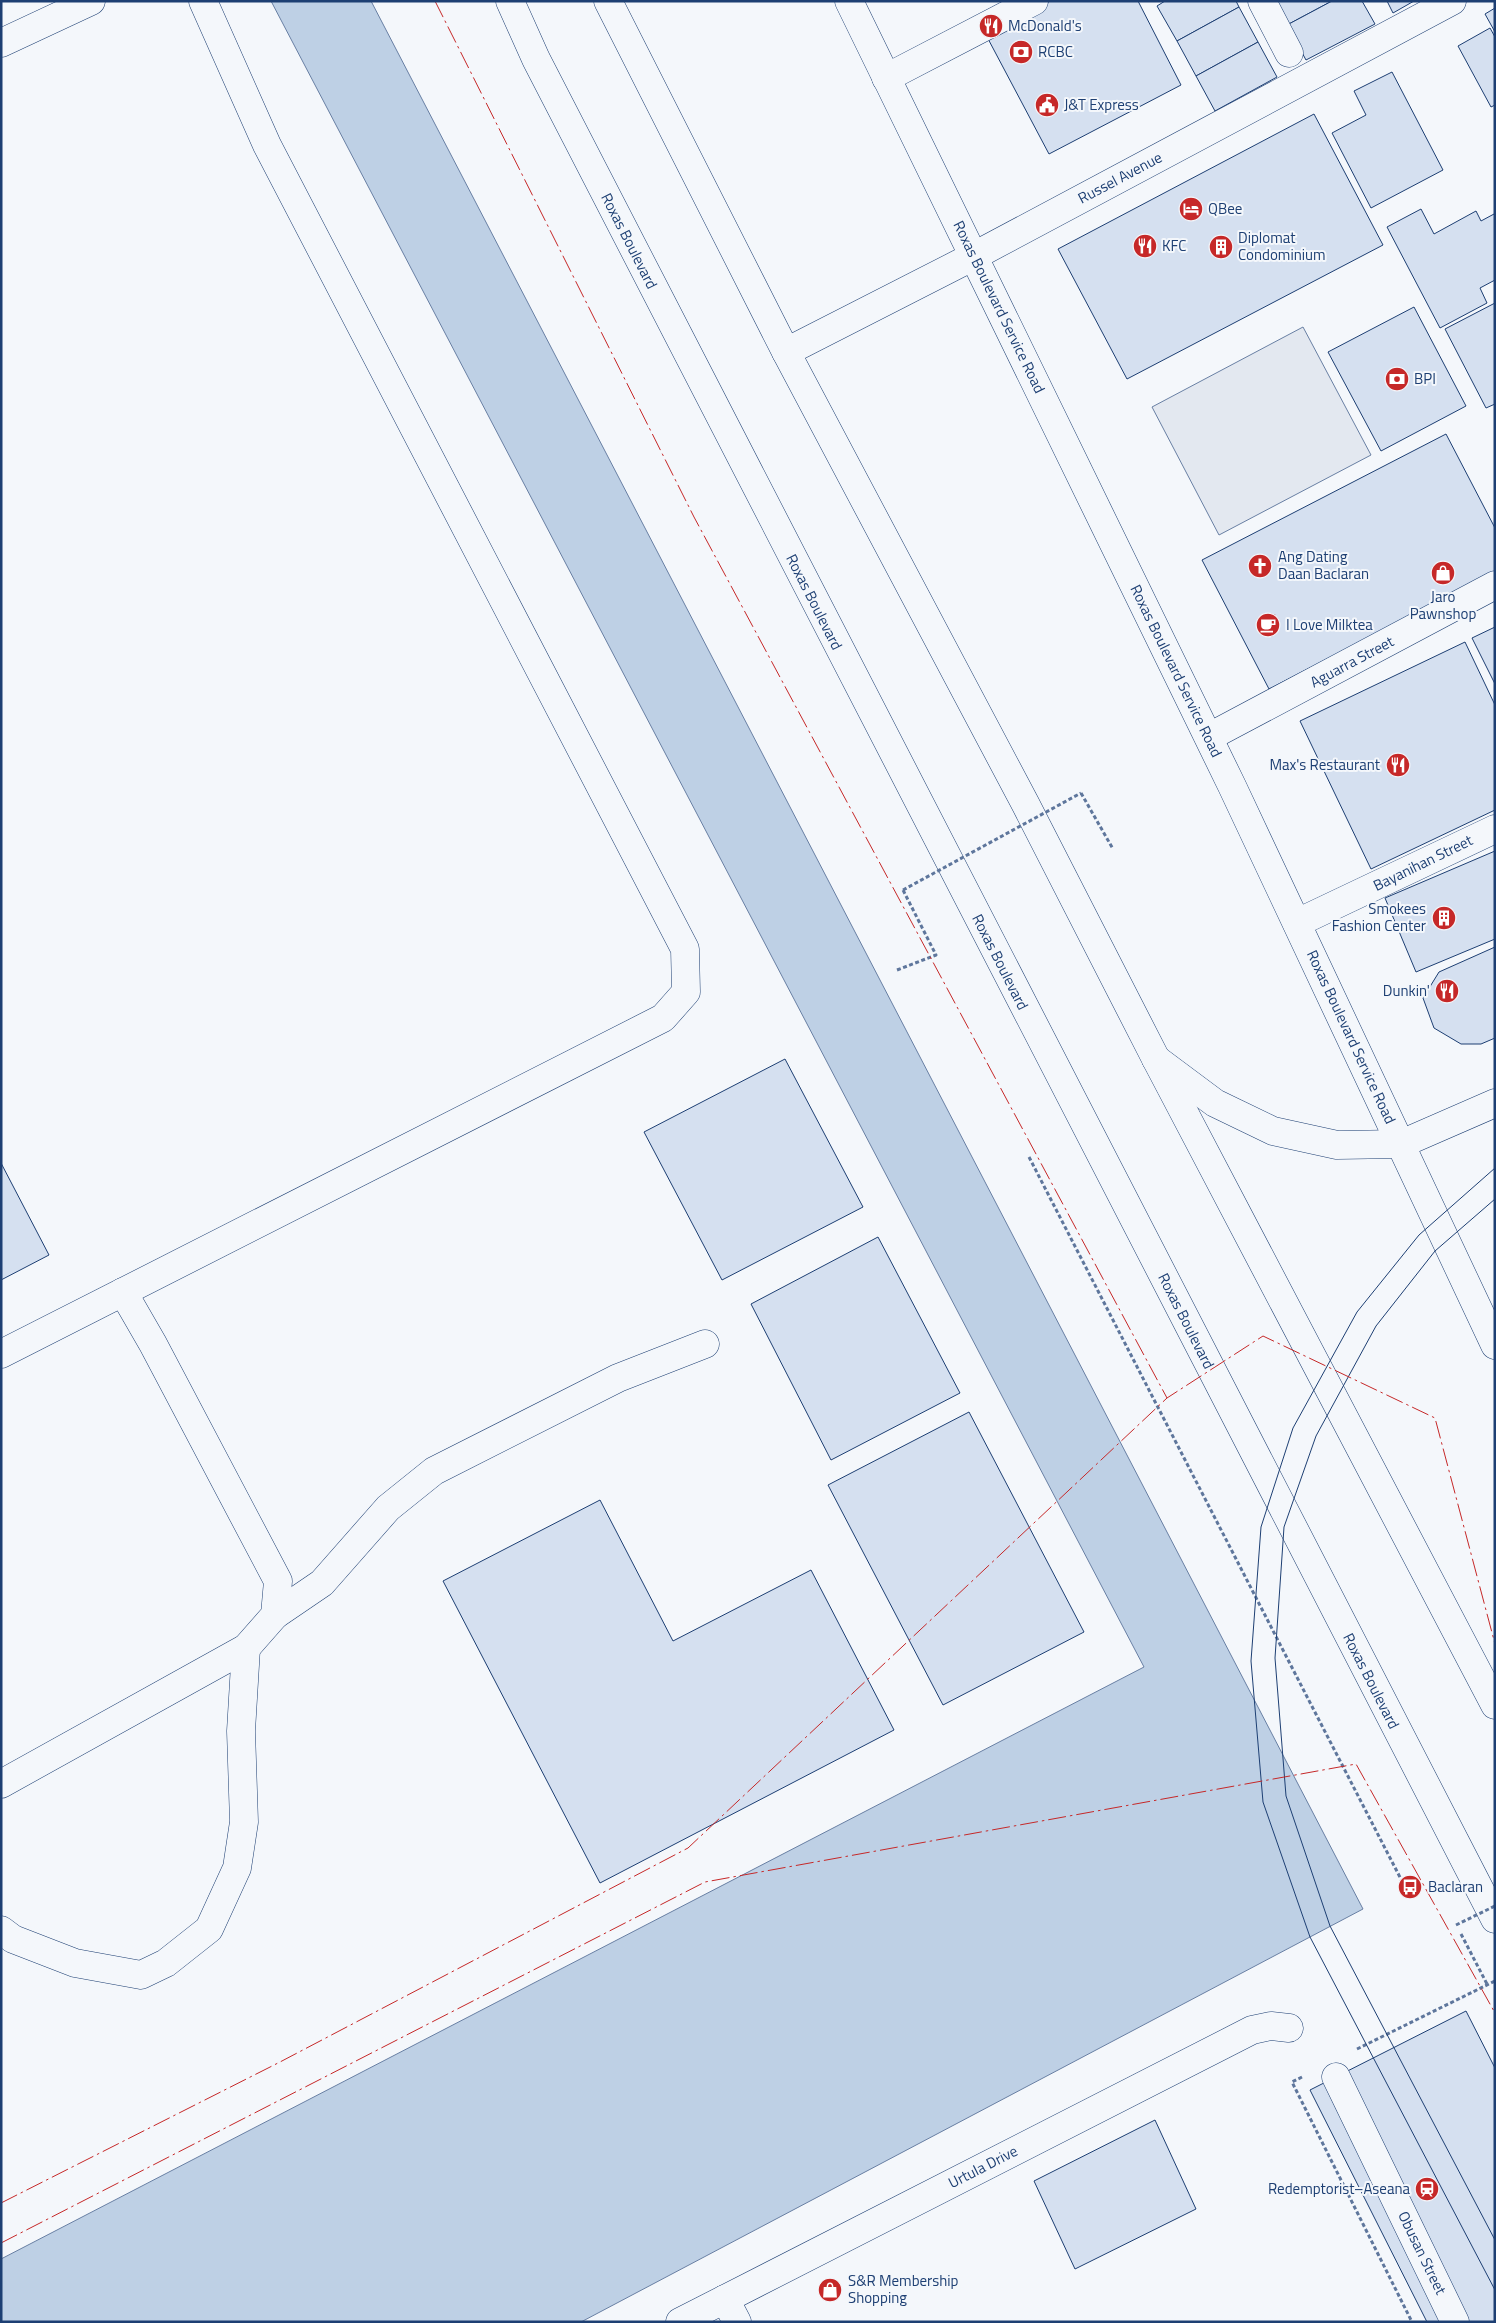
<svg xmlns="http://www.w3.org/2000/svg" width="1496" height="2323" font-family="'Titillium Web',sans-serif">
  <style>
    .parking { fill: #e3e8f0; stroke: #687fa3 }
    .water { fill: #bed0e5; stroke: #687fa3 }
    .building { fill: #d5e0f0; stroke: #1d3f73 }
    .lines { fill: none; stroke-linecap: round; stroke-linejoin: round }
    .minor-casing { stroke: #1d3f73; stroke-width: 29 }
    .highway-casing { stroke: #1d3f73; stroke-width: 29 }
    .path { stroke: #5e769c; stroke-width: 3; stroke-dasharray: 4 2.5; stroke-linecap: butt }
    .minor { stroke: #f4f7fb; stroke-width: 28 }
    .highway { stroke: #f4f7fb; stroke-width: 28 }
    .tram { stroke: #1d3f73; stroke-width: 1 }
    .path-bridge { stroke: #5e769c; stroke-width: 3; stroke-dasharray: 4 2.5; stroke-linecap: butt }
    .power { stroke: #c62828; stroke-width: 1; stroke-dasharray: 18 4 2.5 4; stroke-linecap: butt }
    .labels { text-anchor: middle; stroke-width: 4; stroke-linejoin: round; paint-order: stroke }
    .poi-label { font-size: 15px; fill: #1d3f73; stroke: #f4f7fb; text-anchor: start }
    .street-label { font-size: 15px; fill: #1d3f73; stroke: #f4f7fb }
  </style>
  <rect width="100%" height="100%" fill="#f4f7fb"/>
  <!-- parking -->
  <polygon class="parking" points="1303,327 1371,455 1219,535 1152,407"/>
  <!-- water -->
  <polygon class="water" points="271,1 371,1 1363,1909 581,2322 1,2322 1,2259 1144,1667"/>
  <!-- building -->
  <g class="building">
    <polygon points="1050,1 1138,1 1181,85 1049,154 986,35"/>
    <polygon points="1165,1 1236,1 1239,7 1177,41 1157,6"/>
    <polygon points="1274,1 1332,1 1287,25"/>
    <polygon points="1332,1 1362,1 1375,24 1306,60 1287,25"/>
    <polygon points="1387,1 1414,1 1393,13"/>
    <polygon points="1239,7 1258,42 1196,76 1177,41"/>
    <polygon points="1495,8 1495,32 1485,14"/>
    <polygon points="1490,28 1495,37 1495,105 1491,107 1458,46"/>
    <polygon points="1258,42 1277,77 1215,111 1196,76"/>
    <polygon points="1392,72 1443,170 1371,208 1332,133 1366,115 1354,91"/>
    <polygon points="1314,114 1383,245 1127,379 1058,249"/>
    <polygon points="1421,209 1434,234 1476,211 1481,221 1494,214 1495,216 1495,280 1480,288 1487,303 1440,328 1387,227"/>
    <polygon points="1495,303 1495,404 1486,408 1445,329"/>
    <polygon points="1414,307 1466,406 1381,451 1328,352"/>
    <polygon points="1446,434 1495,528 1495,572 1269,689 1202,560"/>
    <polygon points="1495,627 1495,684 1472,638"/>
    <polygon points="1465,642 1495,705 1495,810 1371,869 1300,721"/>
    <polygon points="1495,851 1495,939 1416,972 1385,898"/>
    <polygon points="1495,947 1495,1038 1481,1044 1461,1044 1434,1028 1423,998 1439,972"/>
    <polygon points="785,1059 863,1207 722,1280 644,1132"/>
    <polygon points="1,1163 49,1255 1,1280"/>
    <polygon points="878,1237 960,1393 831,1460 751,1304"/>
    <polygon points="969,1412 1084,1632 943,1705 828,1485"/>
    <polygon points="600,1500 673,1641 811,1570 894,1730 600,1883 443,1581"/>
    <polygon points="1466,2011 1495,2068 1495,2322 1427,2322 1310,2090"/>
    <polygon points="1155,2120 1196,2209 1075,2269 1034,2181"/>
  </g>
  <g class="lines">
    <!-- minor casing -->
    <g class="minor-casing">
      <g id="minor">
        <polyline points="849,1 1232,786 1495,1345"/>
        <polyline points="1262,1 1289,53"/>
        <polyline points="1,43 91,1"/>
        <polyline points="886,78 1034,1"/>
        <polyline points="786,352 974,256 1452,1"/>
        <polyline points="1209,737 1495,585"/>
        <polyline points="1297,923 1495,829"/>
        <polyline points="1156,1059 1215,1103 1273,1131 1337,1145 1401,1144 1495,1103"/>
        <polyline points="1,1354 663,1018 686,992 685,949 267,145 203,1"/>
        <polyline points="275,1615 322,1583 388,1508 434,1471 618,1378 705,1344"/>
        <polyline points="1,1784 246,1648 275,1615 278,1581 153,1344 123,1292"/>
        <polyline points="1,1930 13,1939 75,1963 141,1975 166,1963 209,1929 237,1868 244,1822 241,1731 246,1648"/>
        <polyline points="1336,2077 1455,2322"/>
        <polyline points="725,2299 737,2322"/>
        <polyline points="680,2322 1252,2030 1271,2026 1289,2028"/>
      </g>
    </g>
    <!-- highway casing -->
    <g class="highway-casing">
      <g id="highway">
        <polyline points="510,1 536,59 1495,1919"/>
        <polyline points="608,1 786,352 1026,805 1156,1059 1495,1705"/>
      </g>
    </g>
    <!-- path -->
    <g class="path">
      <polyline points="1081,793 1113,849"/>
      <polyline points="897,970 936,955 903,890"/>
      <polyline points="1029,1157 1404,1885"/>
      <polyline points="1461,1934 1487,1984"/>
      <polyline points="1357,2049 1495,1981"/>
      <polyline points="1302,2077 1292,2082 1412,2322"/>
    </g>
    <!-- minor -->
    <use href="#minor" class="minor"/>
    <!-- highway -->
    <use href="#highway" class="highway"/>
    <!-- tram -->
    <g class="tram">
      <polyline points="1495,1168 1419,1235 1357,1312 1293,1428 1261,1527 1251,1661 1263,1802 1310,1937 1495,2290"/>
      <polyline points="1495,1199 1435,1251 1376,1326 1316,1436 1284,1527 1275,1658 1286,1796 1330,1926 1495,2240"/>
    </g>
    <!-- path-bridge -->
    <g class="path-bridge">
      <polyline points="903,890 1081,793"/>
      <polyline points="1456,1925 1495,1906"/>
    </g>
    <!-- power -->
    <g class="power">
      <polyline points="435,1 694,517 1167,1398"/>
      <polyline points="1,2203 280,2062 688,1848 1167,1398 1263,1336 1435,1418 1495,1644"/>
      <polyline points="1,2243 705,1882 1356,1764 1495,2013"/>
    </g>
  </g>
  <!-- icons -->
  <defs>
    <g id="restaurant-disc" transform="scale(1.25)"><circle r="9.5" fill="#c62828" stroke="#f4f7fb"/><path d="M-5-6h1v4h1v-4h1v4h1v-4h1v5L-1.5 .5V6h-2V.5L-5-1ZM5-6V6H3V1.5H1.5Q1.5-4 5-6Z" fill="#fff"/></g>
    <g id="bank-disc" transform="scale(1.25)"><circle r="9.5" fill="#c62828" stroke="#f4f7fb"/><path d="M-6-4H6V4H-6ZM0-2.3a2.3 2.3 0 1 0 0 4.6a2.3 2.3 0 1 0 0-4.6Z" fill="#fff"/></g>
    <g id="civic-disc" transform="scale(1.25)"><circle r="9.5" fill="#c62828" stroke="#f4f7fb"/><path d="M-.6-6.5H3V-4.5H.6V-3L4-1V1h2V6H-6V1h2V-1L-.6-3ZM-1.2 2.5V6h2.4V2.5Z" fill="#fff"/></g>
    <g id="hotel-disc" transform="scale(1.25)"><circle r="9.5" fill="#c62828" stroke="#f4f7fb"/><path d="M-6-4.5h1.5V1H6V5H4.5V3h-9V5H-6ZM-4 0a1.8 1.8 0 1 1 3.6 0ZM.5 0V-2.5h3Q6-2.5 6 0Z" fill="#fff"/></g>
    <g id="building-disc" transform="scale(1.25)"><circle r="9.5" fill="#c62828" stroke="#f4f7fb"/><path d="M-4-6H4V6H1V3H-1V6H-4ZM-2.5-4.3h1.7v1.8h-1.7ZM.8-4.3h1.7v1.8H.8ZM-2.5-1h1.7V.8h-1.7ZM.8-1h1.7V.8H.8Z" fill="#fff"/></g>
    <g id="church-disc" transform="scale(1.25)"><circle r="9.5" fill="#c62828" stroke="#f4f7fb"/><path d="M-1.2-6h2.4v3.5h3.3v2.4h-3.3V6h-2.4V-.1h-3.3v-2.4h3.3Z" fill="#fff"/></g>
    <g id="shop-disc" transform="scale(1.25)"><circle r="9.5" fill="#c62828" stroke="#f4f7fb"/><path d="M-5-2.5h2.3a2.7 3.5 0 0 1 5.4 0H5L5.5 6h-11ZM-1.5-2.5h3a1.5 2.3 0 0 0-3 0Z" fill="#fff"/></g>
    <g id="cafe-disc" transform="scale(1.25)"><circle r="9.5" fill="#c62828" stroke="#f4f7fb"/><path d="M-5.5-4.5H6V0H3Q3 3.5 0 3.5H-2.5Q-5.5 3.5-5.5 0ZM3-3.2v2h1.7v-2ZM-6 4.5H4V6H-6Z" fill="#fff"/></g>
    <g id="bus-disc" transform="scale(1.25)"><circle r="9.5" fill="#c62828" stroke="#f4f7fb"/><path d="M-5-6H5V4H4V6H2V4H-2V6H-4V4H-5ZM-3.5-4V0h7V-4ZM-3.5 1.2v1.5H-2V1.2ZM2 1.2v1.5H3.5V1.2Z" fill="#fff"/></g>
    <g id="station-disc" transform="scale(1.25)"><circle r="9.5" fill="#c62828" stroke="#f4f7fb"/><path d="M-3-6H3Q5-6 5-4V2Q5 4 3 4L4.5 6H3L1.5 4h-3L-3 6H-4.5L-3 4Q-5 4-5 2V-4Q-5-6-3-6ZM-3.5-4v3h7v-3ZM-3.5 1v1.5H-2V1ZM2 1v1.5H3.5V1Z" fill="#fff"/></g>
  </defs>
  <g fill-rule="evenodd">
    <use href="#restaurant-disc" x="991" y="26"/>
    <use href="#bank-disc" x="1021" y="52"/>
    <use href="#civic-disc" x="1047" y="105"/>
    <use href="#hotel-disc" x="1191" y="209"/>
    <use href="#restaurant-disc" x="1145" y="246"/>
    <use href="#building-disc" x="1221" y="247"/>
    <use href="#bank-disc" x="1397" y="379"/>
    <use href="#church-disc" x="1260" y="566"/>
    <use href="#shop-disc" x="1443" y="573"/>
    <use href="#cafe-disc" x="1268" y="625"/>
    <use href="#restaurant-disc" x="1398" y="765"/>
    <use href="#building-disc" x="1444" y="918"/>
    <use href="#restaurant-disc" x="1447" y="991"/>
    <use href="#bus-disc" x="1410" y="1887"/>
    <use href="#station-disc" x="1427" y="2189"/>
    <use href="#shop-disc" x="830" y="2290"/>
  </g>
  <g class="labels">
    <!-- poi labels -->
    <g class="poi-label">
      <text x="1008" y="31">McDonald's</text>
      <text x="1038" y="57">RCBC</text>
      <text x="1064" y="110">J&amp;T Express</text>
      <text x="1208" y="214">QBee</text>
      <text x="1238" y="243">Diplomat<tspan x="1238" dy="17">Condominium</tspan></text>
      <text x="1162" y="251">KFC</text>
      <text x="1414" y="384">BPI</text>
      <text x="1278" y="562">Ang Dating<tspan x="1278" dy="17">Daan Baclaran</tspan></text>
      <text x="1443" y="602" text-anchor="middle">Jaro<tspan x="1443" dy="17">Pawnshop</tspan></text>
      <text x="1286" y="630">I Love Milktea</text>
      <text x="1380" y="770" text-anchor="end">Max's Restaurant</text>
      <text x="1426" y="914" text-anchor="end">Smokees<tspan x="1426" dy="17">Fashion Center</tspan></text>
      <text x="1430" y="996" text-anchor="end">Dunkin'</text>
      <text x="1428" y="1892">Baclaran</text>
      <text x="1410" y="2194" text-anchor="end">Redemptorist–Aseana</text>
      <text x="848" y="2286">S&amp;R Membership<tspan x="848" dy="17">Shopping</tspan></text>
    </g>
    <!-- street labels -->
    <g class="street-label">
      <text transform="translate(1120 178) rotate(-28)" y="5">Russel Avenue</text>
      <text transform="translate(629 241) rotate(63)" y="5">Roxas Boulevard</text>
      <text transform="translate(999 307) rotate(64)" y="5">Roxas Boulevard Service Road</text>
      <text transform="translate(814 602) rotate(63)" y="5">Roxas Boulevard</text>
      <text transform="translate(1352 662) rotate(-28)" y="5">Aguarra Street</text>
      <text transform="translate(1176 671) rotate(64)" y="5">Roxas Boulevard Service Road</text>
      <text transform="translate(1423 863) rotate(-26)" y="5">Bayanihan Street</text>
      <text transform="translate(1000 962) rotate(63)" y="5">Roxas Boulevard</text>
      <text transform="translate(1351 1037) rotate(65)" y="5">Roxas Boulevard Service Road</text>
      <text transform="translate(1186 1321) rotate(63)" y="5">Roxas Boulevard</text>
      <text transform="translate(1371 1681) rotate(63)" y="5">Roxas Boulevard</text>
      <text transform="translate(983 2167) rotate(-27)" y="5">Urtula Drive</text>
      <text transform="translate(1422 2253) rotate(64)" y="5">Obusan Street</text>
    </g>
  </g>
  <!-- border -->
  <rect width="1496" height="2323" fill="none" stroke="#1d3f73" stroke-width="5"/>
</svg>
